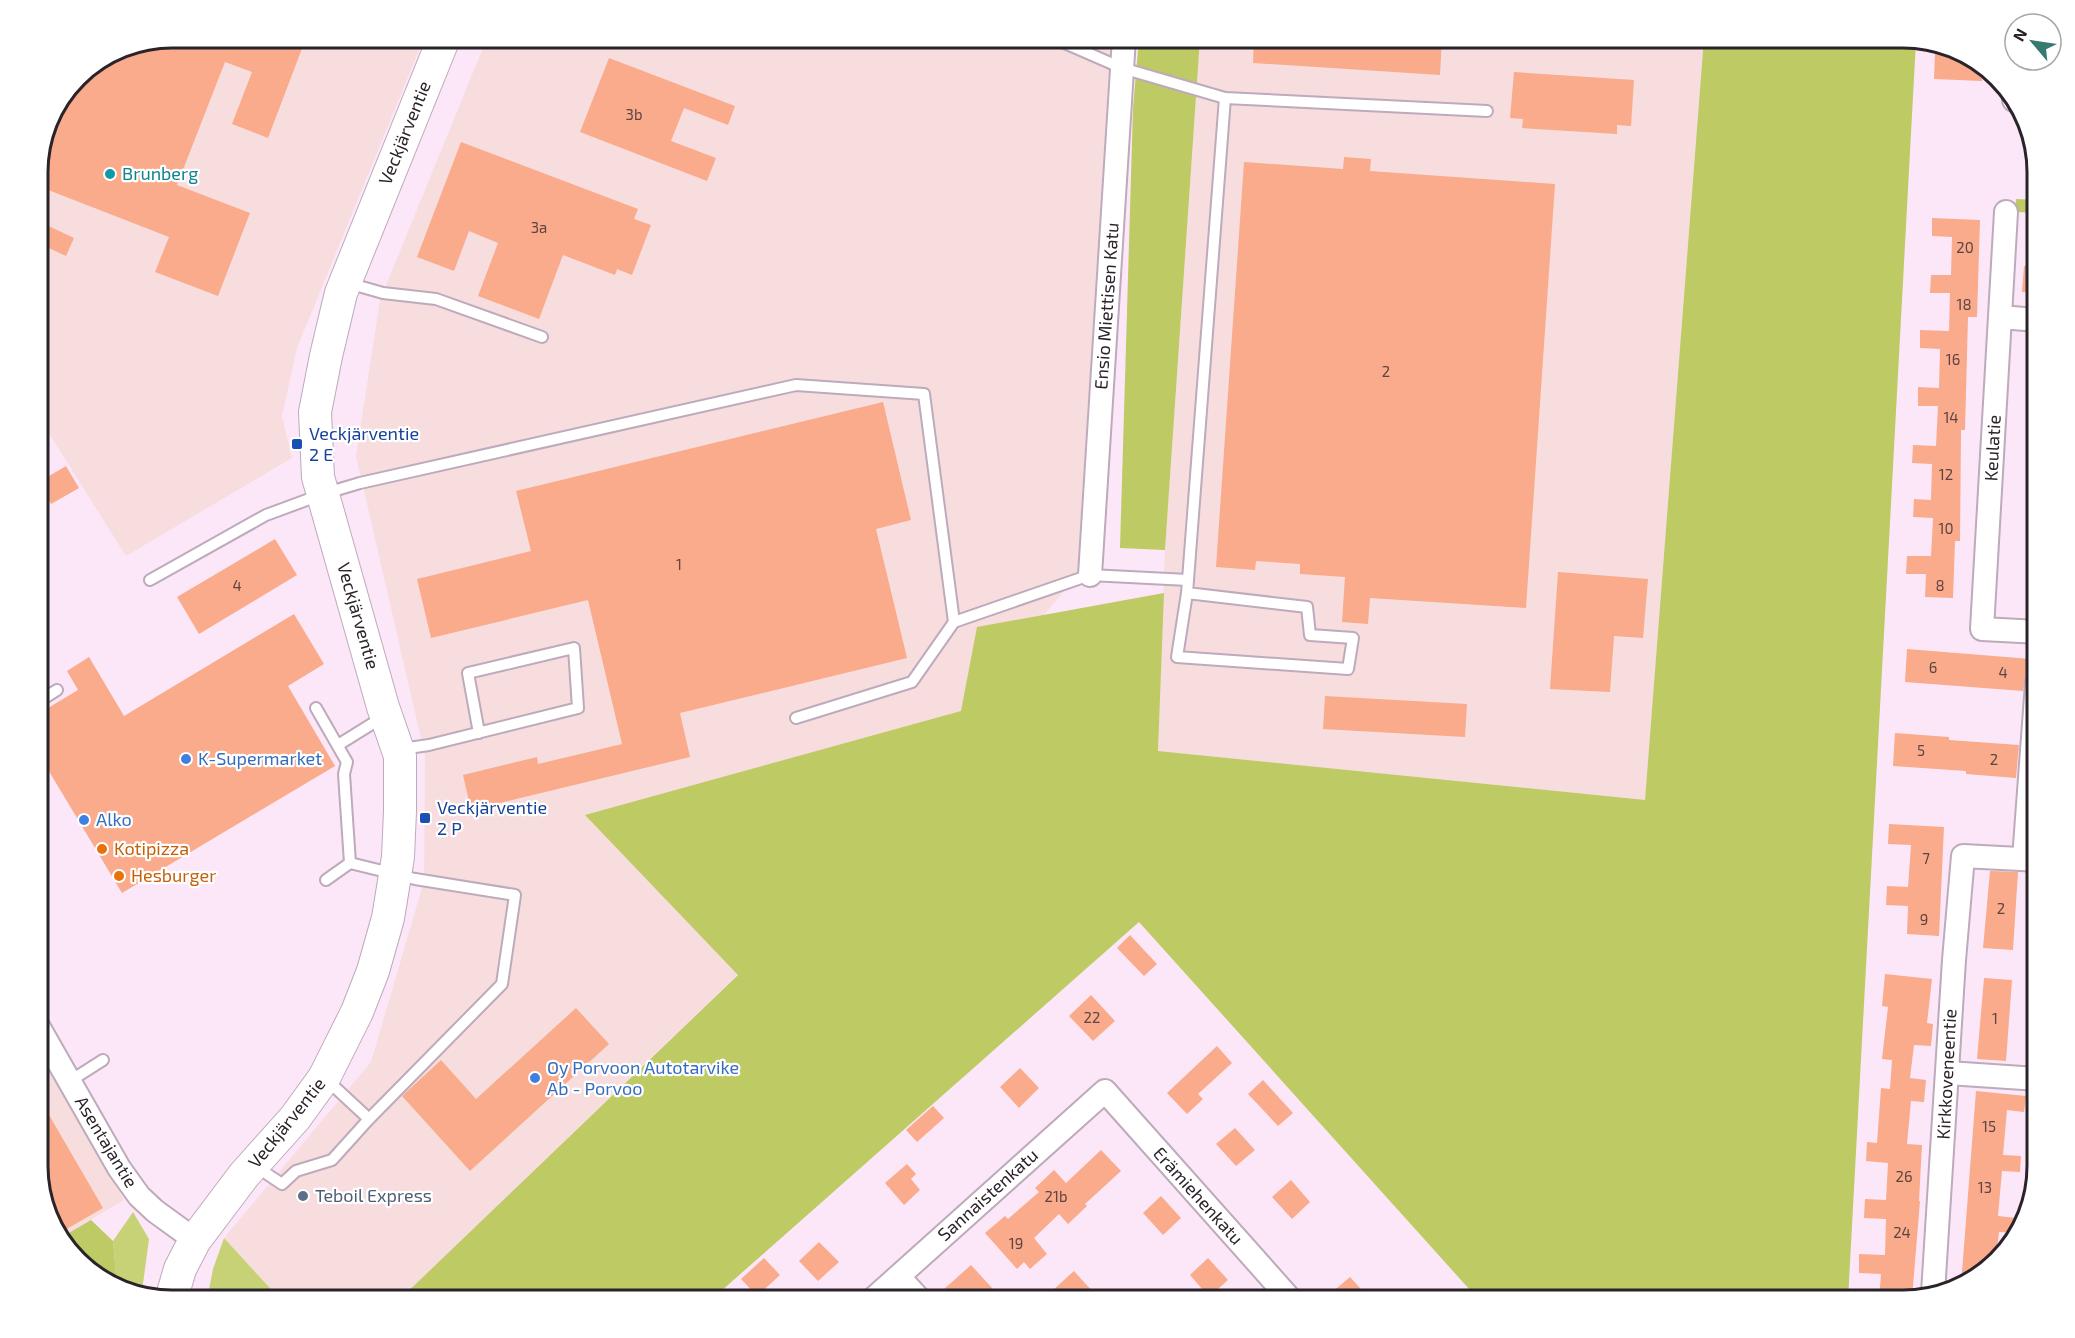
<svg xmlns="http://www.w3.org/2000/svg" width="2075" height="1338" font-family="'Exo 2',sans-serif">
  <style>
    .industrial { fill: #f8dddf }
    .green { fill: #c7d277 }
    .forest { fill: #beca63 }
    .building { fill: #f9ab8b }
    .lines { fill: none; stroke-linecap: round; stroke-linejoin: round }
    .service-casing { stroke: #bdaabb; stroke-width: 14 }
    .minor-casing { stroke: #bdaabb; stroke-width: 26 }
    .secondary-casing { stroke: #bdaabb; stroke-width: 34 }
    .service { stroke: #fff; stroke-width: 10 }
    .minor { stroke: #fff; stroke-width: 22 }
    .secondary { stroke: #fff; stroke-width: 32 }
    .culture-dot { fill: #0f9aa8; stroke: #fff; stroke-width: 2 }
    .transit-dot { fill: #1a4fb4; stroke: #fff; stroke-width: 2 }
    .shop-dot { fill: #3f7fe0; stroke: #fff; stroke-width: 2 }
    .food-dot { fill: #e8710a; stroke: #fff; stroke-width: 2 }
    .service-dot { fill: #5c6f8a; stroke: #fff; stroke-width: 2 }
    .labels { text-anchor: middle; stroke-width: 4.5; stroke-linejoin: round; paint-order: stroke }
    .number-label { font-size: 15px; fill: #5e4542 }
    .street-label { font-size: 18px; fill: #2b232a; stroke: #fff }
    .culture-label { font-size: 18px; fill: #0d838f; stroke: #fff; text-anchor: start }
    .transit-label { font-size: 18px; fill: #164399; stroke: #fff; text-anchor: start }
    .shop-label { font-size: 18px; fill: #366cbe; stroke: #fff; text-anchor: start }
    .food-label { font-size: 18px; fill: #c56008; stroke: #fff; text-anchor: start }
    .service-label { font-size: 18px; fill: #4e5e75; stroke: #fff; text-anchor: start }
    .rim { fill: none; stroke: #2b232a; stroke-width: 3 }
  </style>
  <rect width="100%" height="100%" fill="#fce7f9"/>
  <!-- industrial -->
  <g class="industrial">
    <polygon points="172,38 424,38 297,348 282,416 292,458 126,556 38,416 38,164 51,113 77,77 121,48"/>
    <polygon points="487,38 1111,38 1077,576 738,974 399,1300 281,1300 224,1238 371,1062 424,881 425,756 356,456 380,300"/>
    <polygon points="1200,38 1704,38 1645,801 1158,751 1165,550"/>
    <polygon points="38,1050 124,1200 60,1238 56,1233 38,1174"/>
  </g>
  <!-- green -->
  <g class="green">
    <polygon points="133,1212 149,1239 142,1291 117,1284 113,1241"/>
    <polygon points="224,1238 281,1300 207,1300 213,1269"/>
  </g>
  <!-- forest -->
  <g class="forest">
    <polygon points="1139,38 1200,38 1165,550 1120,548 1133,108"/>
    <polygon points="1704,38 1903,38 1916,41 1848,1300 1479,1300 1139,922 711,1300 399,1300 738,975 585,815 961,711 977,627 1164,593 1158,751 1645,800"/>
    <polygon points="2016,199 2037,200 2037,213 2015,212"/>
    <polygon points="91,1220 113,1241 117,1284 98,1278 60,1238"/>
  </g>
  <!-- building -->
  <g class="building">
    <polygon points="172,38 306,38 268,138 232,124 252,72 225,62 177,185 250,213 218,296 155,272 169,237 38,186 38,164 40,154 62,98 77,77 121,48"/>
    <polygon points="1254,38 1442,38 1440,75 1253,63"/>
    <polygon points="1935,53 1958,54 1977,60 1982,65 1982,81 1934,79"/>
    <polygon points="609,58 735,106 728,125 684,108 671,141 716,158 707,181 580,132"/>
    <polygon points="1514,72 1634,80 1631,126 1617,125 1617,134 1522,128 1523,119 1510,118"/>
    <polygon points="461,142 638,209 634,219 651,225 632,275 617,269 615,275 563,255 539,319 478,296 498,243 469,231 454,271 417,257"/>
    <polygon points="1344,157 1371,159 1370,171 1555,184 1526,608 1370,598 1368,624 1342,622 1345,577 1300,574 1300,564 1256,561 1255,570 1216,567 1244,162 1343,169"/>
    <polygon points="1932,218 1980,220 1977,317 1968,317 1965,430 1961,430 1960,541 1955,541 1953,598 1925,597 1926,574 1906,574 1907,556 1931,556 1933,518 1913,517 1914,499 1931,500 1932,464 1912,463 1913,445 1936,446 1938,406 1918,406 1918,387 1939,388 1940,349 1920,348 1920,330 1949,331 1950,293 1930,293 1931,275 1951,275 1952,237 1932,236"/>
    <polygon points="38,221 74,238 66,256 38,243"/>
    <polygon points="2024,266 2037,267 2037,293 2022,292"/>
    <polygon points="883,402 911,520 876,529 907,658 680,713 690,757 471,810 463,775 537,757 538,764 622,744 588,600 431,638 417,579 531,551 516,491"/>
    <polygon points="66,466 79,488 51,504 39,482"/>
    <polygon points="275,539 297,575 199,634 177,597"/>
    <polygon points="1558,572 1648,579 1643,638 1614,636 1610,692 1550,689"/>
    <polygon points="294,614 324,664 288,686 335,766 122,893 38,753 38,714 78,690 67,671 89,657 124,716"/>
    <polygon points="1907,649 2031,659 2030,672 2026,676 2023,691 1905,682"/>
    <polygon points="1325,696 1467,704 1465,737 1323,729"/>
    <polygon points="1895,733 1949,737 1949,740 2019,745 2016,778 1966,774 1966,771 1893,766"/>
    <polygon points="1889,824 1944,827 1939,936 1907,934 1908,906 1886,905 1887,886 1908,887 1911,845 1888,844"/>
    <polygon points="1990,871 2018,872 2013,950 1983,948"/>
    <polygon points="1130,935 1157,964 1144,976 1117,948"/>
    <polygon points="1885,974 1932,979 1927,1023 1933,1024 1931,1046 1914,1045 1910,1078 1926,1080 1924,1102 1911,1101 1907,1144 1922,1145 1919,1201 1920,1201 1912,1298 1903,1300 1879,1300 1881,1274 1859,1273 1859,1254 1885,1255 1886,1219 1864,1218 1865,1199 1886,1200 1888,1163 1866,1161 1867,1142 1877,1143 1881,1088 1890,1089 1892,1060 1882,1059 1888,1007 1882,1006"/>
    <polygon points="1984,978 2012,980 2006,1061 1977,1059"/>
    <polygon points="1091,995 1115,1021 1093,1041 1069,1016"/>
    <polygon points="576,1008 609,1044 470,1171 402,1096 441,1060 476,1099"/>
    <polygon points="1217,1046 1232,1063 1198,1094 1203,1099 1187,1114 1167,1093"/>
    <polygon points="1020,1068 1039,1088 1019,1108 1000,1087"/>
    <polygon points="1263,1080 1293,1113 1278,1126 1248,1094"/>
    <polygon points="1976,1091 2026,1096 2024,1112 2007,1110 2003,1155 2021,1156 2020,1172 2002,1171 1998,1216 2017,1218 2016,1233 1999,1232 1996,1258 1970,1283 1961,1285"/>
    <polygon points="38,1096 103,1208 65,1230 44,1195 38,1174"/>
    <polygon points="933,1106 944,1118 917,1142 906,1130"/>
    <polygon points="1235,1128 1255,1150 1236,1166 1216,1144"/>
    <polygon points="1101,1150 1121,1171 1085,1204 1087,1206 1068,1224 1059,1214 1034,1238 1047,1254 1030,1269 1024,1262 1017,1269 985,1233 1005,1216 1008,1219 1039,1192 1035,1188 1054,1170 1066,1183"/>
    <polygon points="907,1164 916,1174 911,1179 920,1190 904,1205 885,1183"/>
    <polygon points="1291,1180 1310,1202 1292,1219 1272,1197"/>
    <polygon points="1161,1196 1181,1218 1163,1235 1143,1213"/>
    <polygon points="819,1242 839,1262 818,1281 799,1261"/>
    <polygon points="764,1258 780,1275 757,1296 741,1279"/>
    <polygon points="1208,1258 1228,1280 1209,1297 1190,1275"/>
    <polygon points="971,1265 993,1289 992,1290 1001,1300 953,1300 943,1290"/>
    <polygon points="1074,1271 1093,1292 1084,1300 1042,1300"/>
    <polygon points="1350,1277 1371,1300 1323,1300"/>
  </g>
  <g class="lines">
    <!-- service casing -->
    <g class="service-casing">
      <g id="service">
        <polyline points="1053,38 1122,68 1225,98 1487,111"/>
        <polyline points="348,283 383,293 436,299 542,337"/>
        <polyline points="150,580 266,515 323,494 360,483 796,385 924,394 954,622"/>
        <polyline points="1187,593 1177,657 1348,669 1353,638 1310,635 1307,607 1187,593 1225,98"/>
        <polyline points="38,702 57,690"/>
        <polyline points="316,708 347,762 344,774 350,863"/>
        <polyline points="796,718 912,682 954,622 1090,575 1188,580"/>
        <polyline points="338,745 383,717"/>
        <polyline points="401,749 429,745 578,708 574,648 468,673 479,733"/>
        <polyline points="326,880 350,863 415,879 515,895 502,984 369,1119"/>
        <polyline points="70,1081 103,1060"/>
        <polyline points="258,1165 267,1174 282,1184 296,1171 332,1160 369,1119 327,1080"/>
      </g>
    </g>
    <!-- minor casing -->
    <g class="minor-casing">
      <g id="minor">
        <polyline points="2014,99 2014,100"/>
        <polyline points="2006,212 1982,629 2037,632"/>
        <polyline points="2000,317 2037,320"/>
        <polyline points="1090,575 1124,38"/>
        <polyline points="2024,859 2037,683"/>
        <polyline points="38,1026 119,1168 139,1196 155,1211 195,1240"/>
        <polyline points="1948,1073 2037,1079"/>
        <polyline points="899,1277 920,1300"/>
        <polyline points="1933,1293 1954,960 1963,856 2037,860"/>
        <polyline points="872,1300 1105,1091 1291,1300"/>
      </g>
    </g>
    <!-- secondary casing -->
    <g class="secondary-casing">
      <polyline id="secondary" points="171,1300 180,1269 195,1240 244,1175 295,1118 324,1078 357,1012 373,971 388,918 398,857 400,811 400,756 383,707 318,477 315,412 326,356 341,293 444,38"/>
    </g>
    <!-- service -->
    <use href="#service" class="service"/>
    <!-- minor -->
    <use href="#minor" class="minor"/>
    <!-- secondary -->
    <use href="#secondary" class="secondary"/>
  </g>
  <!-- markers -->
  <circle class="culture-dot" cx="110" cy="174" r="6"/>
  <g class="transit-dot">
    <rect x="291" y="438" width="12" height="12" rx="3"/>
    <rect x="419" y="812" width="12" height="12" rx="3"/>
  </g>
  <g class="shop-dot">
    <circle cx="186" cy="759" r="6"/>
    <circle cx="84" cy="820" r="6"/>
    <circle cx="535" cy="1078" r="6"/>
  </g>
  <g class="food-dot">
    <circle cx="102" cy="849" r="6"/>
    <circle cx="119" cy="876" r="6"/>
  </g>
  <circle class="service-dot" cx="303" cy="1196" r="6"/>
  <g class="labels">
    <!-- number labels -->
    <g class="number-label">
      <text x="634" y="120">3b</text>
      <text x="539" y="233">3a</text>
      <text x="1965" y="253">20</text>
      <text x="1964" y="310">18</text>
      <text x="1953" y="365">16</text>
      <text x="1386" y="377">2</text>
      <text x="1951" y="423">14</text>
      <text x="1946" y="480">12</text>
      <text x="1946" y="534">10</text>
      <text x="679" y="570">1</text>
      <text x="237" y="591">4</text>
      <text x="1940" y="591">8</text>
      <text x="1933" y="673">6</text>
      <text x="2003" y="678">4</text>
      <text x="1921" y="756">5</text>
      <text x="1994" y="765">2</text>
      <text x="1926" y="864">7</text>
      <text x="2001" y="914">2</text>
      <text x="1924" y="925">9</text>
      <text x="1092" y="1023">22</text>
      <text x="1995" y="1024">1</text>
      <text x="1989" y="1132">15</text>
      <text x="1904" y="1182">26</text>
      <text x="1985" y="1193">13</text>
      <text x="1056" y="1202">21b</text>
      <text x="1902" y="1238">24</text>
      <text x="1016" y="1249">19</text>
    </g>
    <!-- street labels -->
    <g class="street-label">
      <text transform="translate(405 133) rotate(-68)" y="6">Veckjärventie</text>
      <text transform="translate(1107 306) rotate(-86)" y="6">Ensio Miettisen Katu</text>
      <text transform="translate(1993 448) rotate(-87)" y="6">Keulatie</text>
      <text transform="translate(358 616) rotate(74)" y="6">Veckjärventie</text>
      <text transform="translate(1947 1074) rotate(-87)" y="6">Kirkkoveneentie</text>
      <text transform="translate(287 1123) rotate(-51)" y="6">Veckjärventie</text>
      <text transform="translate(106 1142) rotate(59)" y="6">Asentajantie</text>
      <text transform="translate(988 1195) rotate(-42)" y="6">Sannaistenkatu</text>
      <text transform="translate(1198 1196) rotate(48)" y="6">Erämiehenkatu</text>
    </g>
    <!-- culture labels -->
    <g class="culture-label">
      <text x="122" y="180">Brunberg</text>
    </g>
    <!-- transit labels -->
    <g class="transit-label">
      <text x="309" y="440">Veckjärventie<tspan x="309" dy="21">2 E</tspan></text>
      <text x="437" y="814">Veckjärventie<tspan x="437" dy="21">2 P</tspan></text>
    </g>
    <!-- shop labels -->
    <g class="shop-label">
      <text x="198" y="765">K-Supermarket</text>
      <text x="96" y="826">Alko</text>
      <text x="547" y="1074">Oy Porvoon Autotarvike<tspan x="547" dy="21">Ab - Porvoo</tspan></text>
    </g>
    <!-- food labels -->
    <g class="food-label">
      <text x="114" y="855">Kotipizza</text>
      <text x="131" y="882">Hesburger</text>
    </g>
    <!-- service labels -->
    <g class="service-label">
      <text x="315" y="1202">Teboil Express</text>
    </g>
  </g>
  <!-- crop -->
  <path d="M0 0H2075V1338H0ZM172 48H1903A124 124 0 0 1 2027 172V1166A124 124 0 0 1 1903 1290H172A124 124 0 0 1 48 1166V172A124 124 0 0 1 172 48Z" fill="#fff" fill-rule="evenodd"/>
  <path class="rim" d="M172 48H1903A124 124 0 0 1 2027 172V1166A124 124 0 0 1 1903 1290H172A124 124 0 0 1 48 1166V172A124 124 0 0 1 172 48Z"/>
  <!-- north arrow -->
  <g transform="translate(2033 42) rotate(299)"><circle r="28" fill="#ffffff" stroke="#aaa7aa" stroke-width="1.5"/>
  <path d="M0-4.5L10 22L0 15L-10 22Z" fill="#357b71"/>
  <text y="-9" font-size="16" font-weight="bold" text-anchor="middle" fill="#2b232a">N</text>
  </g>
</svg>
